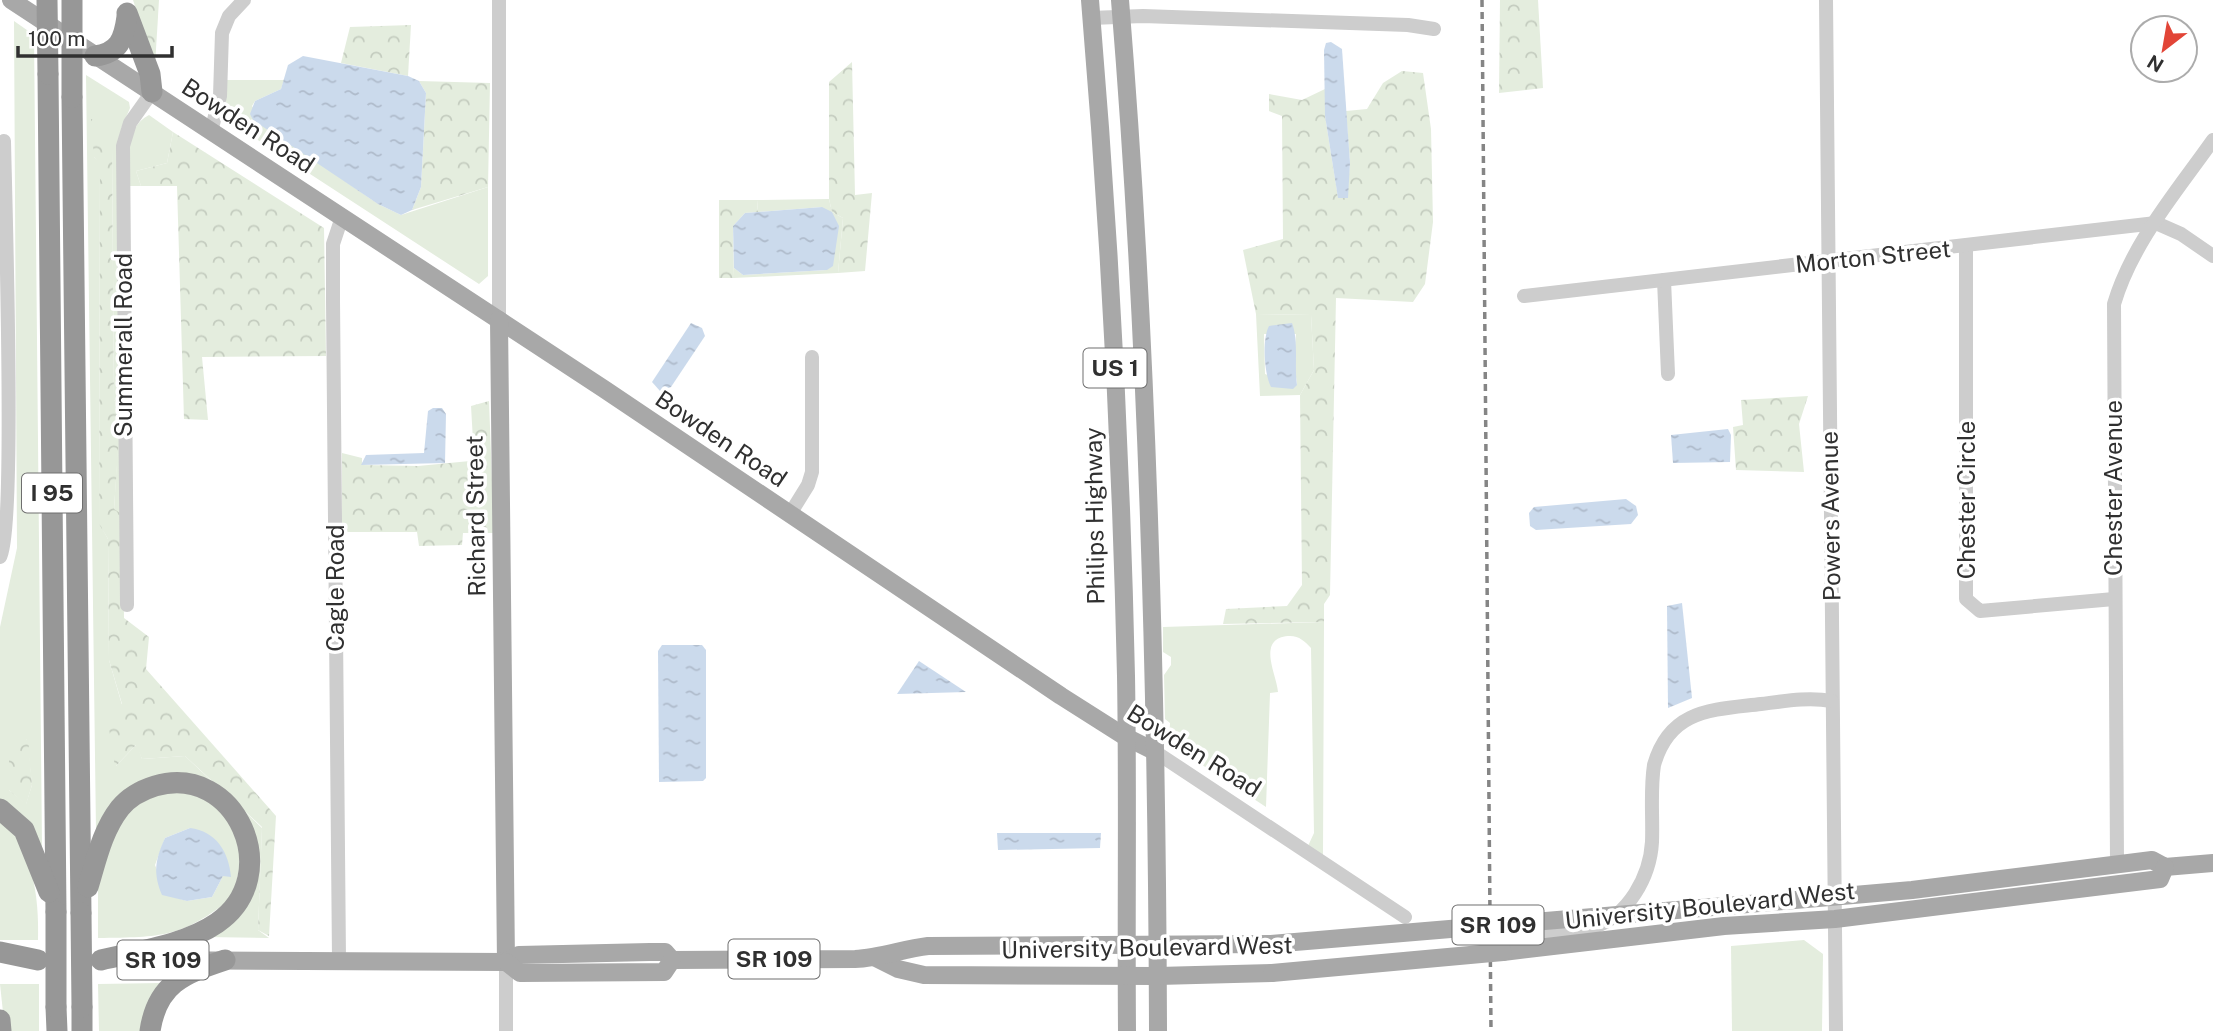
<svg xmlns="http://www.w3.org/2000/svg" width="2213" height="1031" font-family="'Public Sans',sans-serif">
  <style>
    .grass { fill: #e4edde; fill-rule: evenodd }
    .forest { fill: url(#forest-crowns) }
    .water { fill: url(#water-ripples) }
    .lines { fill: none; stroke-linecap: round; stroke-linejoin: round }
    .minor { stroke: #cdcdcd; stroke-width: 14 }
    .major { stroke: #a8a8a8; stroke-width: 18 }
    .highway { stroke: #979797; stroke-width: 21 }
    .rail { stroke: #858585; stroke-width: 3.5; stroke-dasharray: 7 5; stroke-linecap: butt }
    .major-bridge { stroke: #a8a8a8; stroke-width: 18 }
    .highway-bridge { stroke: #979797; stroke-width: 21 }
    .labels { text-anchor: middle; stroke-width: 7; stroke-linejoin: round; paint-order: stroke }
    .shield { fill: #fff; stroke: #6e6e6e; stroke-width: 2 }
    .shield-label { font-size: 23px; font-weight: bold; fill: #303030 }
    .street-label { font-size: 24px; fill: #303030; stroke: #fff }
  </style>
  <defs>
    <pattern id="forest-crowns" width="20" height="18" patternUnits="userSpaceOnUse" patternTransform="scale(1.75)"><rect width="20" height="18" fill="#e4edde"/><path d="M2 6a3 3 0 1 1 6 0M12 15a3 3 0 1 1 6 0" fill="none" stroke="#c4ccbf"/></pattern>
    <pattern id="water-ripples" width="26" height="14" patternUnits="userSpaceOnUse" patternTransform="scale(1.75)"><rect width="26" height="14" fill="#cbdaec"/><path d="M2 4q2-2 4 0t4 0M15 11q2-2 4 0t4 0" fill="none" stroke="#afbbcb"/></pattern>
  </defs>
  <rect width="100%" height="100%" fill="#fff"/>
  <!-- grass -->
  <g class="grass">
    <path d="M14,21l20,14 8,812 -42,-45v-175l17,-79zM27,739l5,46 -6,19 -17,-14z"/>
    <polygon points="86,75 129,102 130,108 121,129 123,515 114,510 120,407 114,400 112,146 94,157 100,162 99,523 108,539 109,660 122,705 116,766 137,744 142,759 185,756 218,787 183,778 96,831"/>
    <polygon points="225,80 284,80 281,89 255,101 252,106 268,131 274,132 378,204 401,215 488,187 488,276 479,284 227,120"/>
    <path d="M149,115l24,17 -6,31 -31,8 5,15h-13c0,-24 -5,-57 21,-71z"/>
    <polygon points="829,199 832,212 843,218 838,273 734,278 734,268 743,275 827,270 822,207 758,212 757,200"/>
    <path d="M1256,314l55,1 3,55 -14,25 -40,1zM1264,334h32l-2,26 3,25 -32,-11z"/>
    <path d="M1324,622l-1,234 -15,-10 6,-13 -3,-185c-6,-7 -13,-13 -23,-12 -32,3 -11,39 -10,56l-8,1 -4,114 -85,-56h-7l-5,-9 1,-19 -5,-4 -1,-44 7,-10v-8l-8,-5v-25z"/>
    <path d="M177,790l40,13 27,43 -11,51c-51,41 -71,40 -135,41v-62l9,-33 30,-42zM190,828l33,48 -11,21 -25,4 -20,-6 -12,-30 10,-27z"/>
    <polygon points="240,807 262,828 258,930 269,938 206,937 246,901"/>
    <path d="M0,817c33,31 39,79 38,123h-38z"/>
    <polygon points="1804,940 1823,954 1822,1031 1732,1031 1731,946"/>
    <polygon points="161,983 146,1031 99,1031 98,984"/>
    <polygon points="0,984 39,984 39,1031 5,1031"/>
  </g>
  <!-- forest -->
  <g class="forest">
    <polygon points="133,0 159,0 155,66"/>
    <polygon points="1500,0 1538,0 1543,88 1499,93"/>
    <polygon points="411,25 408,76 341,63 350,27"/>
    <polygon points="852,62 855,195 872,193 865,271 838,273 843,218 832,212 829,199 829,82"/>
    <polygon points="1402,71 1423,73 1431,129 1433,222 1425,284 1413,302 1336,298 1330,595 1324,604 1324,622 1223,624 1226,609 1287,606 1302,585 1300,395 1314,370 1311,315 1256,314 1243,250 1283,239 1282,116 1269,111 1269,94 1302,100 1325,89 1325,116 1338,197 1347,198 1350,163 1346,111 1367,109 1383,83"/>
    <polygon points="419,81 490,83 488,187 412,210 421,187 426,93"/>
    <polygon points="91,119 98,120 101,136 112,145 114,400 121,407 114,509 123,515 124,618 149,637 146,669 276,816 269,936 258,930 262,827 185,756 142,759 136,745 115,767 106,709 122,704 109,660 108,539 99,524 100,163 94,157"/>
    <polygon points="173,132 324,228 326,356 202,357 208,420 184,419 177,186 141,186 136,171 167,163"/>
    <polygon points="719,200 757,200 758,212 745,213 733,226 734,278 719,278"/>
    <polygon points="1808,396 1799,424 1804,472 1736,470 1733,427 1743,425 1741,400"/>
    <polygon points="489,401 494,533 463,533 462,545 419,546 417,532 342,532 342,453 362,458 362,465 418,466 470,461 473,441 471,406"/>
    <polygon points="28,738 32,785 26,805 9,790 9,760"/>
  </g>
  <!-- water -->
  <g class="water">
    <polygon points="1331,42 1342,49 1350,163 1348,198 1338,198 1325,116 1324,50 1326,43"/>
    <polygon points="303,56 408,76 419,81 426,93 421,187 412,210 401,215 378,204 253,120 250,114 255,101 281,89 288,65"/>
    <polygon points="822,207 832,212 839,226 833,266 827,270 743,275 734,268 733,226 745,213"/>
    <polygon points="691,323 702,328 705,336 671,387 660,391 652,382"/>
    <path d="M1292,323c7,19 2,42 5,62l-4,4 -22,-2c-7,-14 -9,-48 -2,-61z"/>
    <polygon points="433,408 442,408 446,414 445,463 361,465 366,455 424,453 428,411"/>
    <polygon points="1728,429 1731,435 1730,462 1673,463 1671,435"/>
    <polygon points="1626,499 1636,506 1638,515 1631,524 1536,530 1530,526 1529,513 1534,507"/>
    <polygon points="1682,603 1692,698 1668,708 1667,606"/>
    <polygon points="662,645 702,645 706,650 706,778 703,781 659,782 658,651"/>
    <polygon points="919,661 966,692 897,694"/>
    <path d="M190,828c26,3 39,24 41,49l-8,-1 -11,21 -25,4 -25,-6c-9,-22 -7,-35 3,-57z"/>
    <polygon points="997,833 1101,833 1100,848 998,850"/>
  </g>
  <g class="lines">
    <!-- minor -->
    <g class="minor">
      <polyline points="499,0 499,320"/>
      <polyline points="1826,0 1836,1031"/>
      <polyline points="1091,18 1143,16 1408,25 1434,29"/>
      <polyline points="211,132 220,96 222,33 229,16 244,0"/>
      <polyline points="1966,247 1966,599 1980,611 2114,599"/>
      <polyline points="1664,280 1668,374"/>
      <polyline points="1524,296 2156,223 2181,234 2213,256"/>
      <polyline points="790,514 808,485 812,472 812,357"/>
      <path d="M0,557c16,-21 5,-363 4,-416"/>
      <polyline points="127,605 123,146 130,123 152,92"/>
      <polyline points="1154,751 1405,917"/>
      <path d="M2117,864l-3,-560c18,-61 63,-113 99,-164"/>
      <path d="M1540,935c17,-2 37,-2 54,-8 34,-11 56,-50 58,-85 1,-26 -2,-51 2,-77 16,-56 58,-55 107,-61 24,-3 47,-7 71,-3"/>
      <polyline points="339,960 333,300 333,244 342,217"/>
      <polyline points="506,1031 506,962"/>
    </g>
    <!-- major -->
    <g class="major">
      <polyline points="11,0 604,389 1061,696 1124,736 1154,751"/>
      <path d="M1090,0c19,225 31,451 36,676 2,118 0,237 1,355"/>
      <path d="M1120,0c28,343 37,687 38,1031"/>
      <polyline points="499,320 506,962"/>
      <polyline points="1725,906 1912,890 2152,860 2165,867 2213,863"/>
      <polyline points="1503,952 1724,926 1835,919 2160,879 2165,867"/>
      <polyline points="876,958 898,969 924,975 1158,976 1272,973"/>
      <path d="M126,960l380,2 13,-7 131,-3h15l7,8 183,-1c25,-1 48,-10 73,-13l343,-2"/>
      <polyline points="506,962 520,973 664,972 672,960"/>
    </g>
    <!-- highway -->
    <g class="highway">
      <polyline points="127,13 150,74 152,92"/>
      <path d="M95,56c24,-3 29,-17 32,-39"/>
      <polyline points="48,74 56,912"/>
      <polyline points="72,97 81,913"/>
      <polyline points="0,809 24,830 49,892"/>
      <path d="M88,887c8,-26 14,-56 32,-79 9,-11 22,-18 35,-22 81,-24 131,90 62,137 -32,22 -79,28 -116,37"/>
      <polyline points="0,952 38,960"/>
      <polyline points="56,1007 57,1031"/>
      <polyline points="82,1007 82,1031"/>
      <polyline points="0,1020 1,1031"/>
      <path d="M150,1031c7,-47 33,-57 75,-71"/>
    </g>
    <!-- rail -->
    <polyline class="rail" points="1482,0 1491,1031"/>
    <!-- major-bridge -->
    <g class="major-bridge">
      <polyline points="1271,944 1725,906"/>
      <polyline points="1272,973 1503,952"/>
    </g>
    <!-- highway-bridge -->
    <g class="highway-bridge">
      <polyline points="47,0 48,74"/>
      <polyline points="72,0 72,97"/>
      <polyline points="56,912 56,1007"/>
      <polyline points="81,913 82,1007"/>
    </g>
  </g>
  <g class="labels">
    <!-- shield labels -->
    <g class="shield">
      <rect x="1083.5" y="348.5" width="63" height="39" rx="5"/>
      <rect x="22" y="473.5" width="60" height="39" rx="5"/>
      <rect x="1452.5" y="905.5" width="91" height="39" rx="5"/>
      <rect x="728.5" y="939.5" width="91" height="39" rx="5"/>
      <rect x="117.5" y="940.5" width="91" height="39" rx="5"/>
    </g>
    <g class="shield-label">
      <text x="1115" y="376">US 1</text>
      <text x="52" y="501">I 95</text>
      <text x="1498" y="933">SR 109</text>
      <text x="774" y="967">SR 109</text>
      <text x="163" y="968">SR 109</text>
    </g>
    <!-- street labels -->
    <g class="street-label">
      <text transform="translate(248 126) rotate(33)" y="8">Bowden Road</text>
      <text transform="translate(1873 257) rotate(-6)" y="8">Morton Street</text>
      <text transform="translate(124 345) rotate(-90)" y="8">Summerall Road</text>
      <text transform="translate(721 439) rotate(34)" y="8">Bowden Road</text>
      <text transform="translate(2114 488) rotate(-90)" y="8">Chester Avenue</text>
      <text transform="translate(1967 500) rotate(-90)" y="8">Chester Circle</text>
      <text transform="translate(476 516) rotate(-91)" y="8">Richard Street</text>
      <text transform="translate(1095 516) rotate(-91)" y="8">Philips Highway</text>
      <text transform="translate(1831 516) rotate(-91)" y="8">Powers Avenue</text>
      <text transform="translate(336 588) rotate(-90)" y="8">Cagle Road</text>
      <text transform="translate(1194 751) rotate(32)" y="8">Bowden Road</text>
      <text transform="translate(1710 906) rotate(-6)" y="8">University Boulevard West</text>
      <text transform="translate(1147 948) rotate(-1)" y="8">University Boulevard West</text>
    </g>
  </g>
  <!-- north arrow -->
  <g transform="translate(2164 49) rotate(211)"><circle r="33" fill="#ffffff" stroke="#acacac" stroke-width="2"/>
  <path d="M0-5L12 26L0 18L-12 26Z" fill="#e24537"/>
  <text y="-10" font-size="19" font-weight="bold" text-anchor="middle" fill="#303030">N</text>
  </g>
  <!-- scale -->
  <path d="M18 46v10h154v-10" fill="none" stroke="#303030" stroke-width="3.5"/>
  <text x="28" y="46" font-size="21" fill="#303030" stroke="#ffffff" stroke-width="5" paint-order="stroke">100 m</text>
</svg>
